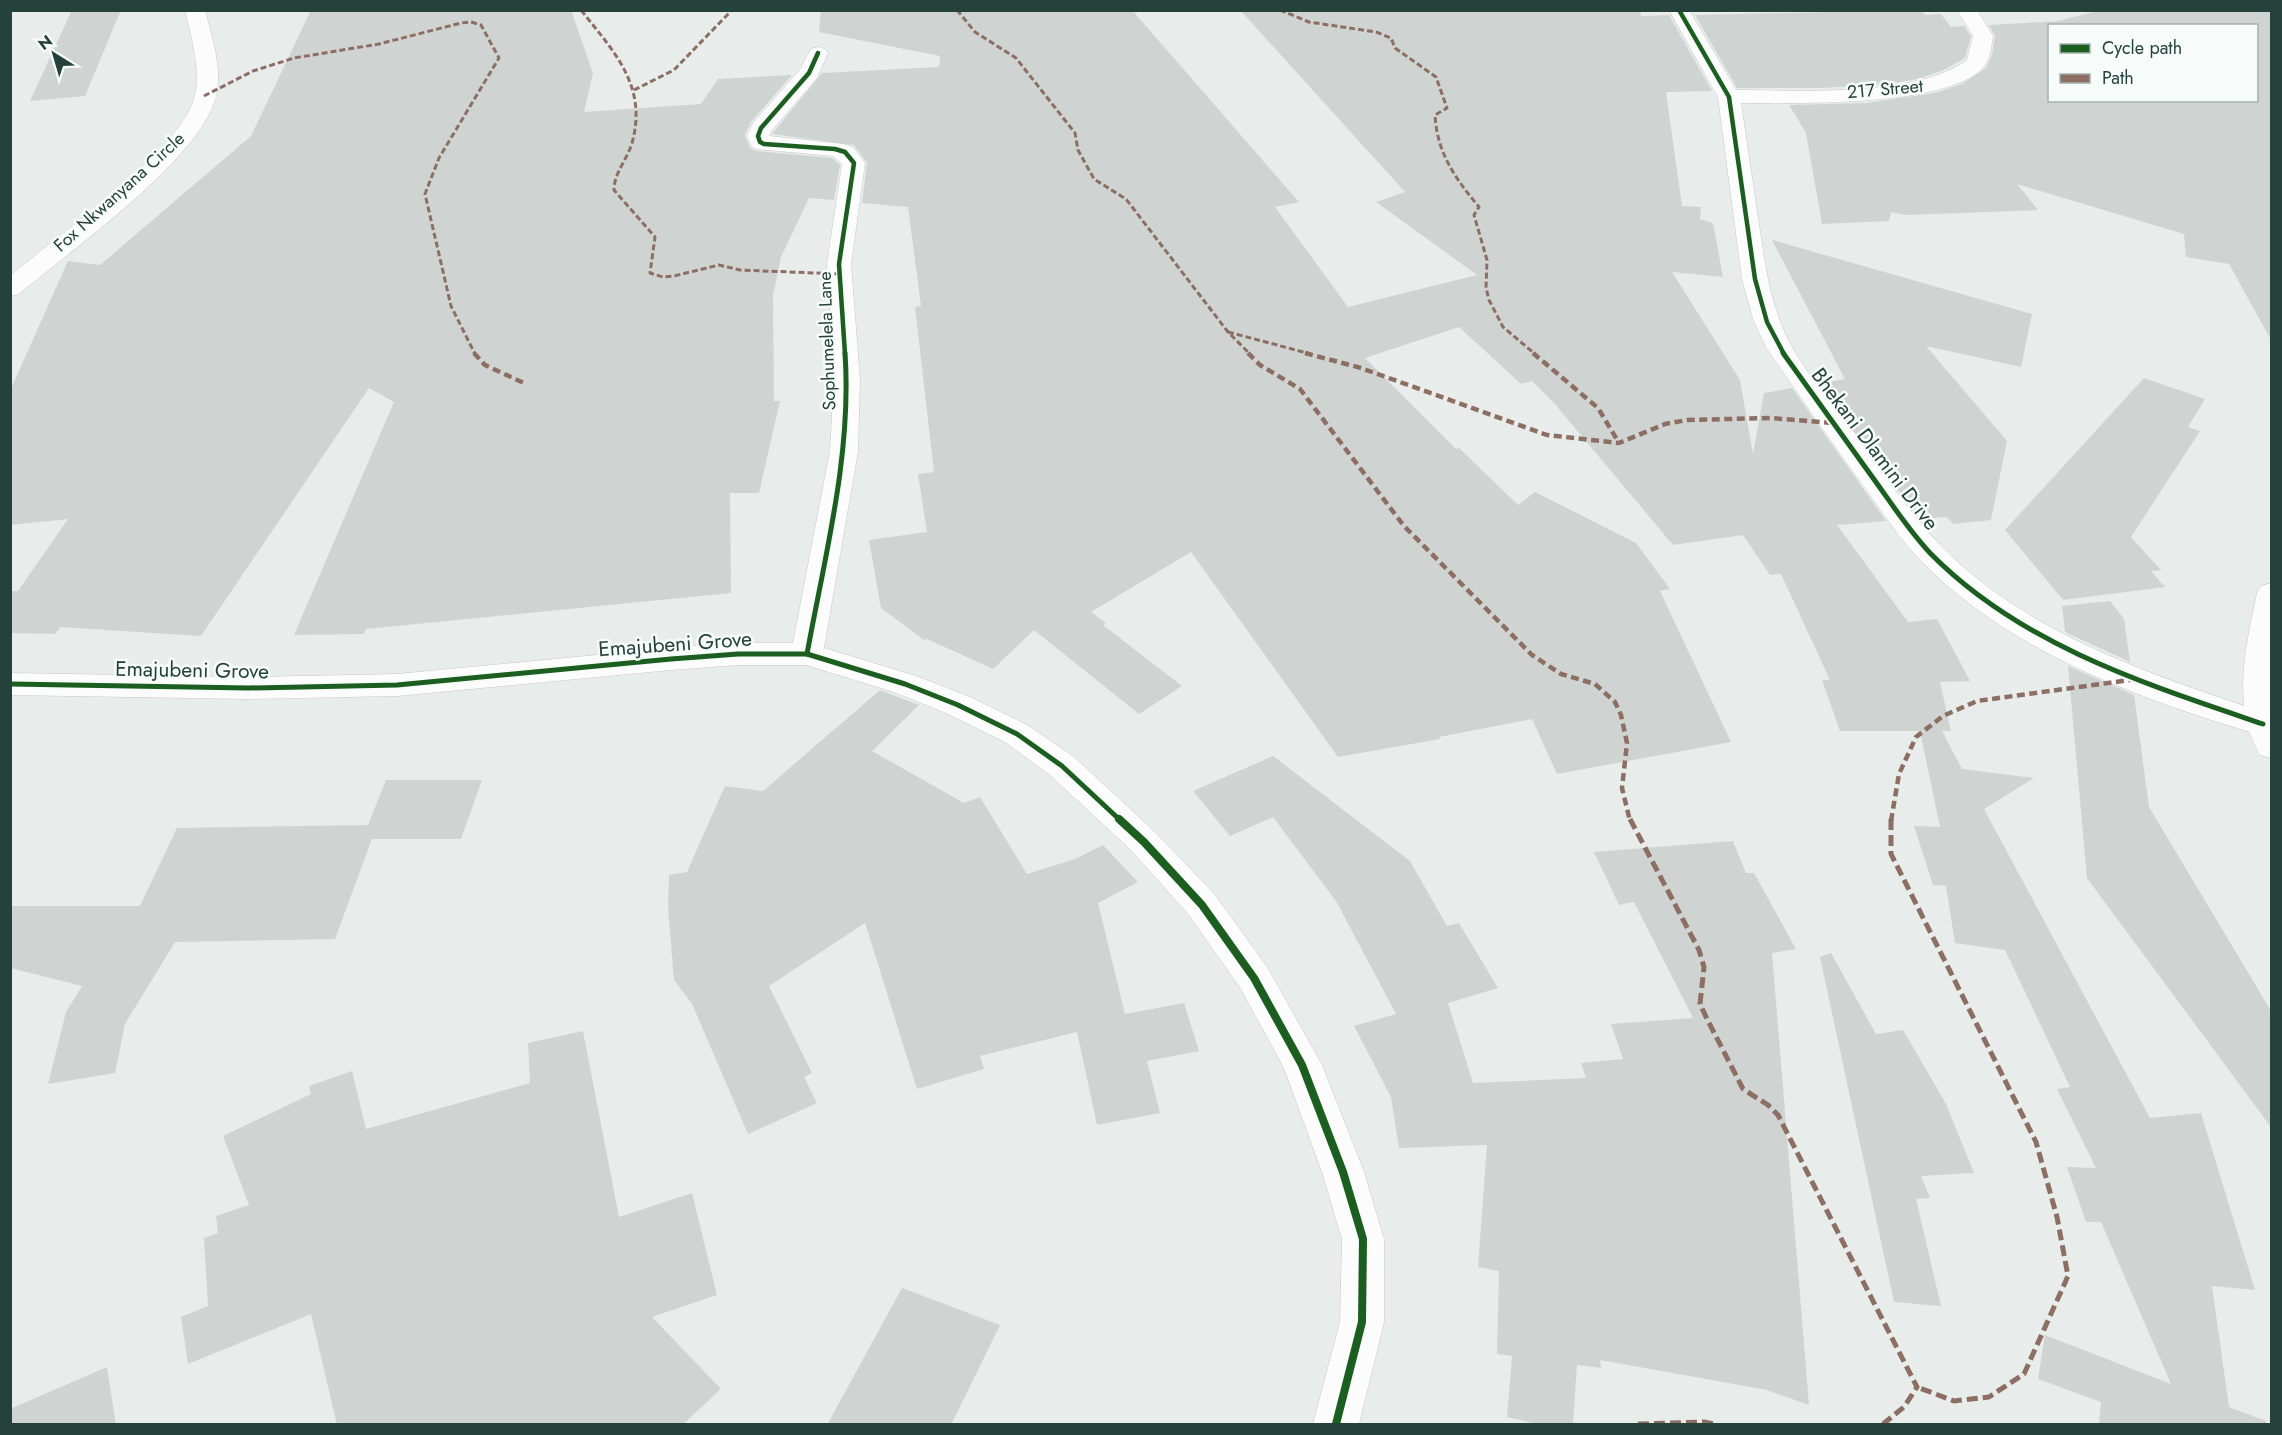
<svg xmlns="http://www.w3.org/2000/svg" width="2282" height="1435" font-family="Jost,sans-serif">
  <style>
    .building { fill: #cfd4d2; fill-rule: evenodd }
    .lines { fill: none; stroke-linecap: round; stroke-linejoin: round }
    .minor-casing { stroke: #c5cac8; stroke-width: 1 }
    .tertiary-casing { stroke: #c5cac8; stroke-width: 1 }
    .minor { fill: #fcfcfc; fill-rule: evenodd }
    .tertiary { fill: #fcfcfc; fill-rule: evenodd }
    .quiet-far2 { stroke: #8d6e63; stroke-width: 3; stroke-dasharray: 6 3; stroke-linecap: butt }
    .quiet-far1 { stroke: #8d6e63; stroke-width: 4.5; stroke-dasharray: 8 4.5; stroke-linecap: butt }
    .quiet { stroke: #8d6e63; stroke-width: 5; stroke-dasharray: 11 5; stroke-linecap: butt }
    .cycleway-far2-casing { stroke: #f7fbf9; stroke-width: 7 }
    .cycleway-far1-casing { stroke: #f7fbf9; stroke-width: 9 }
    .cycleway-casing { stroke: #f7fbf9; stroke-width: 11 }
    .cycleway-far2 { stroke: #1b5e20; stroke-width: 4.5 }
    .cycleway-far1 { stroke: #1b5e20; stroke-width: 5 }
    .cycleway { stroke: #1b5e20; stroke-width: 8 }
    .labels { text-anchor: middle; stroke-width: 5; stroke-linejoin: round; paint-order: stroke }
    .far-street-label { font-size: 18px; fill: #24423a; stroke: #f7fbf9 }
    .street-label { font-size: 21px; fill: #24423a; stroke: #f7fbf9 }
  </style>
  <rect width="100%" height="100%" fill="#e8edeb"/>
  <!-- building -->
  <g class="building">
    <polygon points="72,10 121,10 85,96 30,101"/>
    <polygon points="311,10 571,10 593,73 584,112 701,104 718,79 792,75 751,122 745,135 750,148 756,151 832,158 840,165 834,200 809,198 781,257 773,295 774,401 780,401 759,493 730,493 731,593 366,629 364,634 294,635 394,402 369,388 201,636 60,627 56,634 10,633 10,591 18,591 68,519 10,525 10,391 68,261 100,265 251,136"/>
    <polygon points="821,10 1132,10 1299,202 1275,207 1348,307 1477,275 1376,202 1405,192 1240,10 1640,10 1641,16 1669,15 1712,91 1666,92 1682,206 1701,207 1700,219 1713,223 1723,277 1672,272 1740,380 1753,454 1764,393 1792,388 1886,521 1837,525 1908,622 1937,619 1970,681 1940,682 1951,731 1942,731 1962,769 2034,778 1984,809 2150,1118 2201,1113 2255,1290 2212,1286 2229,1407 2266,1421 2265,1425 2099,1425 2101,1402 2038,1379 2045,1335 2171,1384 2101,1222 2086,1222 2067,1167 2096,1168 2057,1089 2070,1087 2005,950 1955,943 1946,886 1933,885 1914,826 1940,827 1920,731 1840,731 1822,680 1830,680 1781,574 1770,575 1743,535 1673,545 1554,403 1532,381 1521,384 1459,327 1365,358 1456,449 1459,448 1518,505 1535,492 1636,543 1670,589 1660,591 1731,742 1557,774 1532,719 1439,737 1440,739 1338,757 1191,552 1091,612 1106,623 1103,625 1182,686 1139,714 1034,630 993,669 927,639 924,640 881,608 869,540 927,532 918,474 934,472 915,307 921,306 908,207 862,203 867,163 854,145 772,134 822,73 939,67 940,56 819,32"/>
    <polygon points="1921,10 1925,15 1941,14 1951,27 1964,26 1971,36 1965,58 1944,70 1918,79 1888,84 1823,88 1737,88 1695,15"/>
    <path d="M2102,10h169v330l-42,-76 -43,-7 -2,-23 -167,-50 21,26 -132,5 -15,-3 -2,9 -67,3 -16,-91 -17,-28 77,-2 69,-10 27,-9 24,-16 6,-13 3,-19 -6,-11 69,-4zM2049,26h207v74h-207z"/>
    <polygon points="1772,240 2032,314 2021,367 1926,346 2007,441 1991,520 1953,524 1947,517 1920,519 1908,504 1819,384 1845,379"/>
    <polygon points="2144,378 2205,399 2188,427 2200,431 2131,537 2161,570 2151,571 2165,587 2063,600 2005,530"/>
    <polygon points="2110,601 2124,619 2130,662 2065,632 2062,606"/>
    <polygon points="2068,666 2134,695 2149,807 2271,1011 2271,1127 2087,878"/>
    <polygon points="880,690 919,705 872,751 964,803 980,797 1027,874 1075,859 1103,845 1138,882 1098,903 1125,1014 1184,1003 1199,1051 1147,1061 1160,1113 1097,1125 1077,1032 980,1056 984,1069 917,1089 865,923 769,986 812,1073 804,1077 817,1103 748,1134 692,1004 674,980 668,908 669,875 687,872 725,786 763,791"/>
    <polygon points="1273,756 1410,861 1447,926 1459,923 1498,988 1448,1003 1473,1083 1586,1078 1581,1063 1623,1059 1611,1024 1693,1018 1634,902 1619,905 1594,852 1733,841 1746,873 1754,873 1796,949 1772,953 1809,1405 1767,1390 1600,1360 1601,1368 1577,1365 1573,1425 1542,1425 1507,1417 1512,1356 1497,1354 1499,1271 1478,1267 1487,1145 1399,1148 1391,1097 1354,1026 1396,1014 1336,901 1273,817 1230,836 1193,791"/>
    <polygon points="386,780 482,780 461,839 372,839 335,939 175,942 125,1024 115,1073 48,1084 66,1012 82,986 10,968 10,906 140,906 177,828 368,825"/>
    <polygon points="1831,953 1876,1034 1903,1030 1946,1104 1974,1173 1921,1176 1930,1198 1916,1199 1941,1306 1894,1302 1820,957"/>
    <polygon points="583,1031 619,1217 692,1193 717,1295 652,1317 721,1389 682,1425 337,1425 311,1314 188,1364 181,1317 208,1306 204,1238 218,1233 216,1216 249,1205 223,1136 311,1094 309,1086 352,1071 366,1129 530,1083 528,1043"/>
    <polygon points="902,1288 1000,1325 951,1425 827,1425"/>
    <polygon points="107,1367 116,1425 10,1425 10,1409"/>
  </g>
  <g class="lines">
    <!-- minor casing -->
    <g class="minor-casing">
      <g id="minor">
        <path d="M185,10h20c7,28 19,62 10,90 -19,62 -145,151 -196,194l-9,2v-20c48,-41 162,-118 183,-174 10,-29 -2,-64 -8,-92z"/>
        <path d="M1669,10h20l47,80c62,0 180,8 231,-30l6,-24 -16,-26h20l16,26c-2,12 -3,26 -12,34 -41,37 -185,33 -240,33 6,41 12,81 18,121 5,33 9,66 21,97 14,40 50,79 75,113 27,38 53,78 85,111 89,91 215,131 332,170v18l-9,3c-121,-36 -252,-83 -342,-175 -23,-24 -41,-53 -61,-80 -32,-44 -63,-89 -94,-134l-12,-25 -12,-43 -24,-182z"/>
        <polygon points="818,47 825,49 828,53 817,78 772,130 769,136 843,144 853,147 865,163 851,264 860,380 858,451 824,648 916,676 970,697 1029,726 1074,757 1156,833 1215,895 1267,967 1322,1065 1364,1172 1384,1239 1384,1322 1359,1424 1313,1424 1340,1322 1342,1239 1322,1172 1284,1068 1241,989 1189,915 1132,851 1050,775 1005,742 946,713 894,692 806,665 738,665 671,670 397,696 248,699 10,695 10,673 248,677 397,674 671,648 738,643 793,643 830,451 834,380 827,264 842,164 833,156 756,149 752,147 747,136 753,123 799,71 811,49"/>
      </g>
    </g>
    <!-- tertiary casing -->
    <g class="tertiary-casing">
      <path id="tertiary" d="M2272,583v175l-12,-3c-29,-50 -14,-109 -3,-162l4,-7z"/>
    </g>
    <!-- minor -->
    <use href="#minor" class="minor"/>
    <!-- tertiary -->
    <use href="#tertiary" class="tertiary"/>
    <!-- quiet-far2 -->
    <g class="quiet-far2">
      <path d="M581,10c33,42 67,76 51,133 -5,17 -18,30 -18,47l41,47 -5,36 13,4 11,-1 45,-11 21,5 100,4"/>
      <polyline points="957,10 975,32 1016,58 1075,133 1078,150 1094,179 1126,199 1228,332 1250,354"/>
      <path d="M1280,10l29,12 67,10 15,6 4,10 41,29 11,31 -12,7c2,38 20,63 44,92l-5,8 13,45 -1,28 3,12 14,27 32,27"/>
      <polyline points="634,90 674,70 732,10"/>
      <polyline points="204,96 253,71 294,58 379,44 461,23 471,22 481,25 499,58 439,158 425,194 451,306 475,354"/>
      <polyline points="1228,332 1311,354"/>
    </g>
    <!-- quiet-far1 -->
    <g class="quiet-far1">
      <polyline points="474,353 485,365 526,384"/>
      <polyline points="1248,353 1260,365 1300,389 1404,526 1532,655 1561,674 1595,684 1615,702 1621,715 1627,743 1622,788 1630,821"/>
      <polyline points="1305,353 1361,368 1547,435 1619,443 1665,424 1687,420 1770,418 1833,423"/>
      <polyline points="1533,353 1598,408 1619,443"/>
      <polyline points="1891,821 1899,774 1916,737 1943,716 1977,701 2130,680"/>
    </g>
    <!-- quiet -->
    <g class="quiet">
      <polyline points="1630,819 1699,950 1704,967 1700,1004 1707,1019 1743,1089 1768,1105 1778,1115 1917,1387 1904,1407 1883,1424"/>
      <polyline points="1891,819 1891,854 2036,1142 2057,1217 2068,1276 2024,1374 1989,1397 1954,1401 1917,1387"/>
      <polyline points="1638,1424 1704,1422 1715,1424"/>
    </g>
    <!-- cycleway-far2 casing -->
    <g class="cycleway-far2-casing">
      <g id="cycleway-far2">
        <polyline points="1679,10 1729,97 1755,279 1767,322 1784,354"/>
        <polyline points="818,53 809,73 761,128 758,136 760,142 764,144 835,149 845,152 854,163 839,264 845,354"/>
      </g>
    </g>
    <!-- cycleway-far1 casing -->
    <g class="cycleway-far1-casing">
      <g id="cycleway-far1">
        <path d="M1783,353c30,42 60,84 90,125 19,26 36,53 58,76 90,91 214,130 332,170"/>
        <path d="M807,654c18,-99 45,-200 38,-301"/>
        <polyline points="10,684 248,688 397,685 671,659 738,654 807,654 905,684 958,705 1017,734 1062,766 1121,821"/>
      </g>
    </g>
    <!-- cycleway casing -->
    <g class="cycleway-casing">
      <polyline id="cycleway" points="1119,819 1144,842 1202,905 1254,978 1302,1065 1343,1172 1363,1239 1362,1322 1336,1424"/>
    </g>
    <!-- cycleway-far2 -->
    <use href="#cycleway-far2" class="cycleway-far2"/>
    <!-- cycleway-far1 -->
    <use href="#cycleway-far1" class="cycleway-far1"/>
    <!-- cycleway -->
    <use href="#cycleway" class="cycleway"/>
  </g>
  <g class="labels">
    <!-- far-street labels -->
    <g class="far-street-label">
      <text transform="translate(1885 89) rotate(-5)" y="6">217 Street</text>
      <text transform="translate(119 192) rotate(-42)" y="6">Fox Nkwanyana Circle</text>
      <text transform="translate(827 341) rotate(-92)" y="6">Sophumelela Lane</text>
    </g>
    <!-- street labels -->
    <g class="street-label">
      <text transform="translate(1875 449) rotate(53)" y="7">Bhekani Dlamini Drive</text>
      <text transform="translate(675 644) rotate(-4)" y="7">Emajubeni Grove</text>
      <text transform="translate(192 670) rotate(1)" y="7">Emajubeni Grove</text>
    </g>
  </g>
  <!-- border -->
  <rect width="2282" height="1435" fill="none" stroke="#24423a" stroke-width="24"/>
  <!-- legend -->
  <rect x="2048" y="24" width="210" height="78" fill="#f7fbf9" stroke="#a3b1ad" stroke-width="1.5"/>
  <rect x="2060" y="44" width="30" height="9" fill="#1b5e20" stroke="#a3b1ad" stroke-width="1.5"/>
  <text x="2102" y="54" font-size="18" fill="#24423a">Cycle path</text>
  <rect x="2060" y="74" width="30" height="9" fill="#8d6e63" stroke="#a3b1ad" stroke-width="1.5"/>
  <text x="2102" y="84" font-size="18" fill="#24423a">Path</text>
  <!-- north arrow -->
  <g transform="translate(54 54) rotate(323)" stroke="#f7fbf9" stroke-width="4.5" paint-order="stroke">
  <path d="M0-4.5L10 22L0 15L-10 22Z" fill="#24423a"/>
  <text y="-9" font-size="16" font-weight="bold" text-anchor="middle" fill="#24423a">N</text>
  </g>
</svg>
